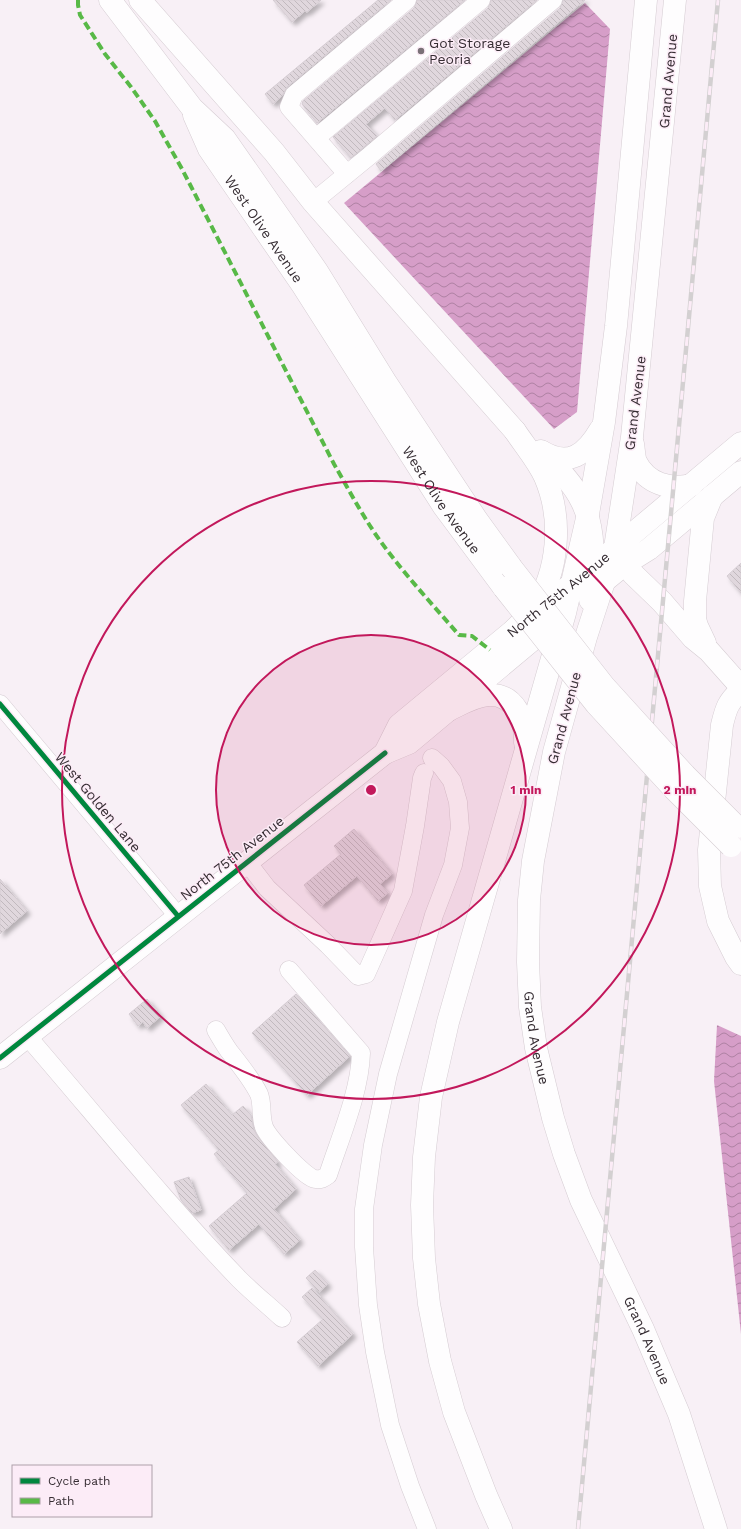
<svg xmlns="http://www.w3.org/2000/svg" width="741" height="1529" font-family="'Work Sans',sans-serif">
  <style>
    .water { fill: url(#water-waves) }
    .building { fill: url(#building-back-hatch); stroke: #d5cdd3; filter: url(#shadow) }
    .lines { fill: none; stroke-linecap: round; stroke-linejoin: round }
    .minor-casing { stroke: #d5ccd2; stroke-width: 19 }
    .major-casing { stroke: #d5ccd2; stroke-width: 23 }
    .highway-casing { stroke: #d5ccd2; stroke-width: 23 }
    .minor { stroke: #fefdfe; stroke-width: 18 }
    .major { stroke: #fefdfe; stroke-width: 22 }
    .highway { stroke: #fefdfe; stroke-width: 22 }
    .rail-casing { stroke: #d3d0d1; stroke-width: 4.5 }
    .rail { stroke: #fcecf7; stroke-width: 3; stroke-dasharray: 9; stroke-linecap: butt }
    .major-bridge-casing { stroke: #d5ccd2; stroke-width: 23; stroke-linecap: butt }
    .major-bridge { stroke: #fefdfe; stroke-width: 22 }
    .quiet { stroke: #58b947; stroke-width: 4; stroke-dasharray: 8 4; stroke-linecap: butt }
    .cycleway-casing { stroke: #fcecf7; stroke-width: 8 }
    .cycleway { stroke: #00873e; stroke-width: 5 }
    .ring { fill: none; stroke: #c2185b; stroke-width: 2 }
    .poi-dot { fill: #7a7177; stroke: #fcecf7; stroke-width: 1.5 }
    .labels { text-anchor: middle; stroke-width: 3; stroke-linejoin: round; paint-order: stroke }
    .poi-label { font-size: 14px; fill: #362d33; stroke: #fcecf7; text-anchor: start }
    .street-label { font-size: 14px; fill: #362d33; stroke: #fcecf7 }
    .centre { fill: #c2185b; stroke: #fcecf7; stroke-width: 2 }
    .ring-label { font-size: 12px; text-anchor: middle; font-weight: bold; fill: #c2185b; stroke: #fcecf7; stroke-width: 3; stroke-linejoin: round; paint-order: stroke }
  </style>
  <defs>
    <pattern id="water-waves" width="16" height="10" patternUnits="userSpaceOnUse"><rect width="16" height="10" fill="#d69ec8"/><path d="M0 5q4-4 8 0t8 0" fill="none" stroke="#ae81a3"/></pattern>
    <pattern id="building-back-hatch" width="6" height="6" patternUnits="userSpaceOnUse"><rect width="6" height="6" fill="#e0d7dd"/><path d="M-1 5l2 2M0 0l6 6M5-1l2 2" fill="none" stroke="#c1b9be"/></pattern>
    <filter id="shadow"><feDropShadow dx="3.5" dy="3.5" stdDeviation="2" flood-color="#0004"/></filter>
  </defs>
  <rect width="100%" height="100%" fill="#f8f0f6"/>
  <!-- water -->
  <g class="water">
    <polygon points="585,3 610,29 577,412 554,429 344,203"/>
    <polygon points="717,1025 741,1036 741,1334 714,1081"/>
  </g>
  <!-- building -->
  <g class="building">
    <polygon points="273,0 321,0 307,12 305,11 292,22"/>
    <polygon points="378,0 391,0 287,87 282,96 273,104 265,94"/>
    <polygon points="417,0 465,0 317,123 302,104 303,101 414,8"/>
    <polygon points="491,0 537,0 395,120 385,108 366,124 377,136 351,158 333,137 488,8"/>
    <polygon points="563,0 585,0 381,171 376,164 560,8"/>
    <polygon points="741,563 741,593 727,576"/>
    <polygon points="354,829 392,874 380,884 388,893 378,901 357,876 321,906 304,885 341,854 334,846"/>
    <polygon points="0,879 27,911 0,934"/>
    <polygon points="296,994 350,1056 307,1095 252,1033"/>
    <polygon points="147,999 161,1016 147,1028 143,1022 138,1026 129,1014"/>
    <polygon points="206,1084 232,1115 243,1106 251,1115 254,1130 258,1137 278,1162 275,1164 296,1189 274,1209 300,1240 284,1254 259,1224 229,1250 209,1226 247,1193 214,1154 219,1150 181,1105"/>
    <polygon points="189,1177 201,1210 192,1213 181,1200 174,1182"/>
    <polygon points="315,1270 328,1284 319,1292 306,1278"/>
    <polygon points="312,1288 353,1334 318,1366 297,1342 323,1319 302,1297"/>
  </g>
  <g class="lines">
    <!-- minor casing -->
    <g class="minor-casing">
      <g id="minor">
        <polyline points="316,138 481,0"/>
        <polyline points="347,174 289,107 294,95 407,0"/>
        <polyline points="313,202 368,157 553,0"/>
        <polyline points="0,704 178,916"/>
        <polyline points="247,862 267,888 328,945 358,976 366,974 403,891 415,826 422,778 424,773"/>
        <path d="M216,1030c4,7 8,14 13,21 11,14 22,27 30,43 4,10 1,22 5,33 4,10 40,50 51,52 6,1 9,-1 13,-4 12,-37 32,-83 33,-122l-72,-83"/>
        <path d="M27,1036c70,81 138,166 212,243 14,14 29,26 43,39"/>
        <polyline points="427,1529 410,1486 390,1425 375,1352 368,1305 364,1247 364,1209 373,1145 388,1074 434,915 453,865 460,828 458,802 452,781 441,766 432,758"/>
      </g>
    </g>
    <!-- major casing -->
    <g class="major-casing">
      <g id="major">
        <polyline points="110,0 192,108 225,139 317,271 385,381 477,520 511,567"/>
        <polyline points="140,0 274,152 313,202 515,431"/>
        <path id="s1" d="M194,115l15,34 94,137 141,221 60,81"/>
        <polyline points="618,553 633,574 662,602 693,638 709,651 741,687"/>
        <polyline points="597,587 625,564 649,549 741,472"/>
        <polyline points="705,643 697,626 695,619 695,601 703,518 712,496"/>
        <path d="M741,690c-13,12 -15,18 -19,35l-13,125 1,36 8,35 18,36 5,7"/>
        <path id="s2" d="M385,753l14,-28 115,-95 79,-63 148,-124"/>
        <polyline points="0,1058 385,753 409,743 555,621"/>
      </g>
    </g>
    <!-- highway casing -->
    <g class="highway-casing">
      <g id="highway">
        <path id="s3" d="M675,0l-43,437 -17,111 -29,89 -32,115 -21,109 -4,39 -1,62 2,45 6,41 17,70 11,36 17,46 62,129 36,85 37,115"/>
        <path d="M633,444c1,5 1,13 3,18 11,22 34,28 56,23"/>
        <path d="M541,451c28,17 45,3 59,-21"/>
        <path d="M542,452c14,15 30,30 39,48 16,30 12,67 9,100"/>
        <path d="M514,630c6,-6 13,-13 19,-20 26,-38 30,-91 12,-133 -7,-16 -20,-31 -30,-46"/>
        <path d="M449,710c12,-6 25,-14 39,-15 27,-2 38,26 37,48"/>
        <polyline points="501,1529 486,1495 454,1412 440,1361 429,1304 424,1258 422,1205 424,1157 431,1097 448,1022 565,613 588,514 604,422 616,326 646,0"/>
      </g>
    </g>
    <!-- minor -->
    <use href="#minor" class="minor"/>
    <!-- major -->
    <use href="#major" class="major"/>
    <!-- highway -->
    <use href="#highway" class="highway"/>
    <!-- rail casing -->
    <g class="rail-casing">
      <polyline id="rail" points="578,1529 718,0"/>
    </g>
    <!-- rail -->
    <use href="#rail" class="rail"/>
    <!-- major-bridge casing -->
    <g class="major-bridge-casing">
      <g id="major-bridge">
        <polyline points="511,567 605,687 685,775 737,827"/>
        <polyline points="504,588 596,704 674,789 731,846"/>
      </g>
    </g>
    <!-- major-bridge -->
    <use href="#major-bridge" class="major-bridge"/>
    <!-- quiet -->
    <path class="quiet" d="M78,0v5l2,10 25,39 26,33 24,34 27,48 152,295c15,26 29,53 47,78 24,33 52,63 78,93l13,1 18,14"/>
    <!-- cycleway casing -->
    <g class="cycleway-casing">
      <g id="cycleway">
        <polyline points="0,704 178,916"/>
        <polyline points="0,1058 385,753"/>
      </g>
    </g>
    <!-- cycleway -->
    <use href="#cycleway" class="cycleway"/>
  </g>
  <!-- distance rings -->
  <circle cx="371" cy="790" r="155" fill="#c2185b" fill-opacity=".12"/>
  <g class="ring">
    <circle cx="371" cy="790" r="155"/>
    <circle cx="371" cy="790" r="309"/>
  </g>
  <!-- markers -->
  <circle class="poi-dot" cx="421" cy="51" r="4"/>
  <g class="labels">
    <!-- poi labels -->
    <g class="poi-label">
      <text x="429" y="48">Got Storage<tspan x="429" dy="16">Peoria</tspan></text>
    </g>
    <!-- street labels -->
    <g class="street-label">
      <text transform="translate(668 81) rotate(-85)" y="5">Grand Avenue</text>
      <text dy="5" stroke="none"><textPath href="#s1" startOffset="134">West Olive Avenue</textPath></text>
      <text transform="translate(635 403) rotate(-83)" y="5">Grand Avenue</text>
      <text dy="5" stroke="none"><textPath href="#s1" startOffset="458">West Olive Avenue</textPath></text>
      <text dy="5" stroke="none"><textPath href="#s2" startOffset="237">North 75th Avenue</textPath></text>
      <text transform="translate(564 718) rotate(-75)" y="5">Grand Avenue</text>
      <text transform="translate(98 802) rotate(50)" y="5">West Golden Lane</text>
      <text transform="translate(232 858) rotate(-38)" y="5">North 75th Avenue</text>
      <text dy="5" stroke="none"><textPath href="#s3" startOffset="1053">Grand Avenue</textPath></text>
      <text dy="5" stroke="none"><textPath href="#s3" startOffset="1377">Grand Avenue</textPath></text>
    </g>
  </g>
  <circle cx="371" cy="790" r="6" class="centre"/>
  <g class="ring-label">
    <text x="526" y="794">1 min</text>
    <text x="680" y="794">2 min</text>
  </g>
  <!-- legend -->
  <rect x="12" y="1465" width="140" height="52" fill="#fcecf7" stroke="#ada0a9"/>
  <rect x="20" y="1478" width="20" height="6" fill="#00873e" stroke="#ada0a9"/>
  <text x="48" y="1485" font-size="12" fill="#362d33">Cycle path</text>
  <rect x="20" y="1498" width="20" height="6" fill="#58b947" stroke="#ada0a9"/>
  <text x="48" y="1505" font-size="12" fill="#362d33">Path</text>
</svg>
